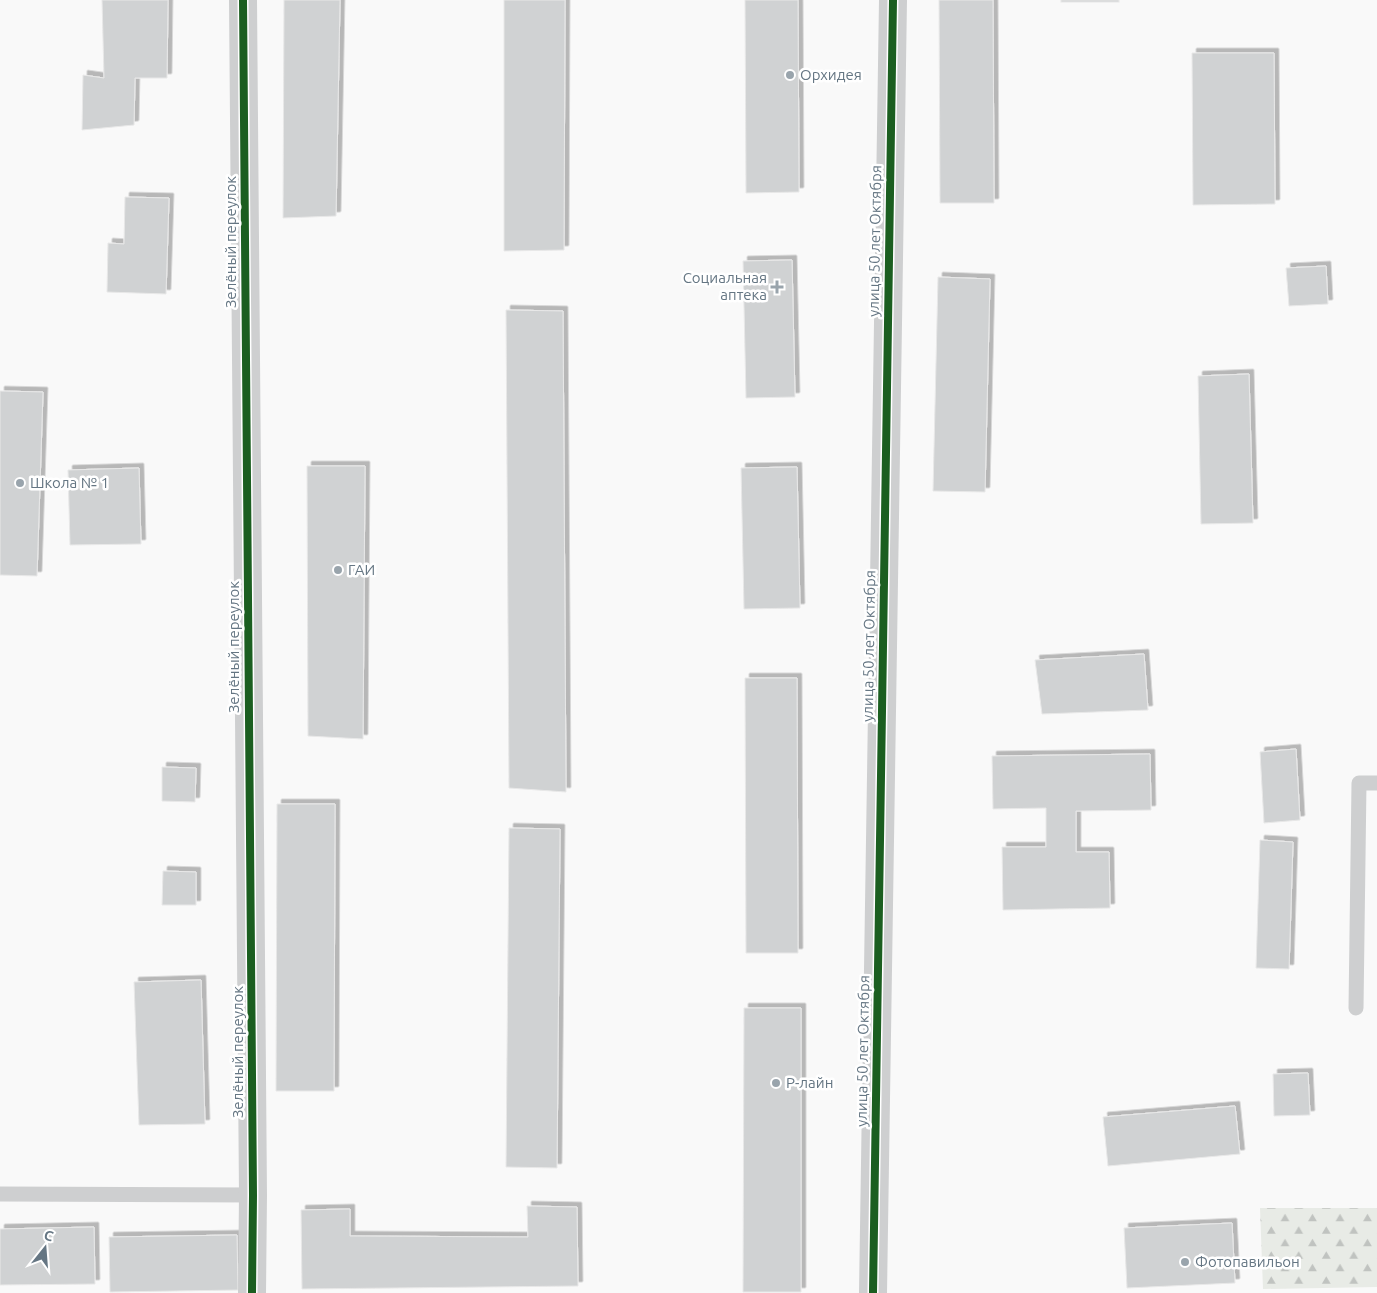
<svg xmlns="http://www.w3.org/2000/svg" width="1377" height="1293" font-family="Ubuntu,sans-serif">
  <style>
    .forest { fill: url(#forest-firs) }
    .building { fill: #d0d2d3; stroke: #e8e8e8; filter: url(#shadow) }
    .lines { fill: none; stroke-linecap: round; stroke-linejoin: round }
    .lane { stroke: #cecfd0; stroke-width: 15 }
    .street { stroke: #cecfd0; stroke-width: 28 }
    .cycleway-casing { stroke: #fff; stroke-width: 11 }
    .cycleway { stroke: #1b5e20; stroke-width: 8 }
    .poi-dot { fill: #99a4ac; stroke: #fff; stroke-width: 2 }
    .labels { text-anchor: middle; stroke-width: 5; stroke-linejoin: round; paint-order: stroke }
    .poi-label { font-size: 15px; fill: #657683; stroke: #fff; text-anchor: start }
    .street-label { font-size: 15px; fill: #657683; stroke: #fff }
  </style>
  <defs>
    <pattern id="forest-firs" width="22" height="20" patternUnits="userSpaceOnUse" patternTransform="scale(1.25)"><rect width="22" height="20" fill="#e8ebe6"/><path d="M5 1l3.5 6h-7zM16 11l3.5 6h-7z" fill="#c0c3c0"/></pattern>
    <filter id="shadow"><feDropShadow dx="4.5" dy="-4.5" stdDeviation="0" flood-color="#0004"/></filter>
  </defs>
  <rect width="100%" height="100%" fill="#f9f9f9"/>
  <!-- forest -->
  <polygon class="forest" points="1260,1208 1377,1208 1377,1287 1263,1289"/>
  <!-- building -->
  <g class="building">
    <polygon points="102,0 168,0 167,78 135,78 134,125 82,130 83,75 104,78"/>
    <polygon points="284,0 340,0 336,216 283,218"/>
    <polygon points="504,0 565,0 564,250 504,251"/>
    <polygon points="745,0 798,0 799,192 746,193"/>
    <polygon points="939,0 993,0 994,203 940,203"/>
    <rect x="1061" y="0" width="58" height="2"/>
    <polygon points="1192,53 1274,53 1275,204 1193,205"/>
    <polygon points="125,197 169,198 166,294 107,292 108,243 124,244"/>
    <polygon points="792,260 795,397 746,398 743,261"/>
    <polygon points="1326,266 1328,304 1289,306 1286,268"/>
    <polygon points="938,277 990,279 985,492 933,491"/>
    <polygon points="506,310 563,311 566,792 509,788"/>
    <polygon points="1249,374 1253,523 1201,524 1198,376"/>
    <polygon points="0,391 43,392 37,576 0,575"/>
    <polygon points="307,466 365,466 363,739 308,736"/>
    <polygon points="797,467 800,608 744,609 741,468"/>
    <polygon points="139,468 141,544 70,545 68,470"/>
    <polygon points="1144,654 1148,710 1042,714 1035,660"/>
    <polygon points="745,678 797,678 798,953 746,953"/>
    <polygon points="1296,749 1300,820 1264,823 1260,752"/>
    <polygon points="1150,754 1151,810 1076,811 1076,852 1109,852 1110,908 1003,910 1002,847 1046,847 1046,808 993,809 992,756"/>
    <polygon points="162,767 196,768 195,802 162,801"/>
    <polygon points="277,804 335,804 334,1091 276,1091"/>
    <polygon points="509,828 560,829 557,1168 506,1167"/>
    <polygon points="1260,840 1293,842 1289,969 1256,968"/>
    <polygon points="163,871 196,872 196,905 162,905"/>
    <polygon points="201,980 205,1124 139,1125 134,982"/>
    <polygon points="744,1008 801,1008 801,1292 743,1292"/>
    <polygon points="1308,1073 1310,1115 1274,1116 1273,1074"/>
    <polygon points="1235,1106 1240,1154 1108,1166 1103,1117"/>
    <polygon points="527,1206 577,1207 578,1286 302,1289 301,1210 350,1209 350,1236 528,1237"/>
    <polygon points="1232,1223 1235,1283 1127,1288 1124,1228"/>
    <polygon points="94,1227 95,1284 0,1285 0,1229"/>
    <polygon points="237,1235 238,1290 110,1292 109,1237"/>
  </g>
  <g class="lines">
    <!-- lane -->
    <g class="lane">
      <polyline points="1356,1008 1359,783 1377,783"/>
      <polyline points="0,1194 253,1195"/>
    </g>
    <!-- street -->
    <g class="street">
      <polyline points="243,0 253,1195 252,1293"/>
      <polyline points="873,1293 893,0"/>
    </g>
    <!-- cycleway casing -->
    <g class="cycleway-casing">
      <g id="cycleway">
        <polyline points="243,0 253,1195 252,1293"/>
        <polyline points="873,1293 893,0"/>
      </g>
    </g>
    <!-- cycleway -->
    <use href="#cycleway" class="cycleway"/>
  </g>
  <!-- markers -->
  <g class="poi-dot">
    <circle cx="790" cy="75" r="5"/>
    <path d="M774.5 279.5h5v5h5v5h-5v5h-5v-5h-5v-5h5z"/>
    <circle cx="20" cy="483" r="5"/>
    <circle cx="338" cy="570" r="5"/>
    <circle cx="776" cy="1083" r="5"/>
    <circle cx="1185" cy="1262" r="5"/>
  </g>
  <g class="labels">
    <!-- poi labels -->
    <g class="poi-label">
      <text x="800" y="80">Орхидея</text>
      <text x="767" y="283" text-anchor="end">Социальная<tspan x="767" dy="17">аптека</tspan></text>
      <text x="30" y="488">Школа № 1</text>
      <text x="348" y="575">ГАИ</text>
      <text x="786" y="1088">Р-лайн</text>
      <text x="1195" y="1267">Фотопавильон</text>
    </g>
    <!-- street labels -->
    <g class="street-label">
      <text transform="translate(875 241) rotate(-89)" y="5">улица 50 лет Октября</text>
      <text transform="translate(231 242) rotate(-90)" y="5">Зелёный переулок</text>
      <text transform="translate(869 646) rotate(-89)" y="5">улица 50 лет Октября</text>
      <text transform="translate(234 647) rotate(-90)" y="5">Зелёный переулок</text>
      <text transform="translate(863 1051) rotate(-89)" y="5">улица 50 лет Октября</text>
      <text transform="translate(238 1052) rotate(-90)" y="5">Зелёный переулок</text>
    </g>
  </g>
  <!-- north arrow -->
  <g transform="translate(45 1248) rotate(17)" stroke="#ffffff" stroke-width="4" paint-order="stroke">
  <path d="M0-4L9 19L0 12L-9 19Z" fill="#657683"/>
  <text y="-8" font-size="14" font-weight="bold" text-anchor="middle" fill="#657683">С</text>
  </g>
</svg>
